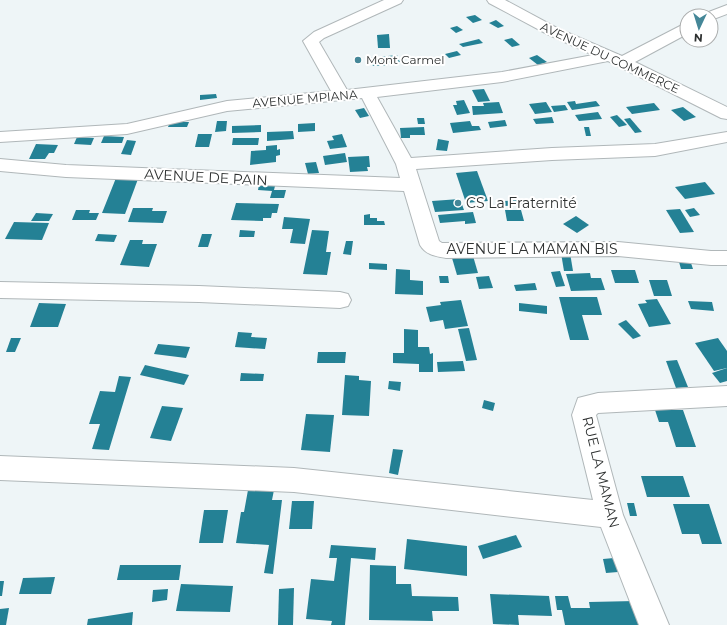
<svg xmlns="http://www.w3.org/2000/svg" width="727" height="625" font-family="Montserrat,sans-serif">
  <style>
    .building { fill: #248195 }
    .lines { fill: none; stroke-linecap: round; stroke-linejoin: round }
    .street-casing { stroke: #b0b7b9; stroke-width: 2 }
    .street { fill: #fff; fill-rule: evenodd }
    .poi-dot { fill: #458798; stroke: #fff; stroke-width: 1.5 }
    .labels { text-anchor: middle; stroke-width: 4; stroke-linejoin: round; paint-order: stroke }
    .far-street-label { font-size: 12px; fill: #2e3131; stroke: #fff }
    .far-poi-label { font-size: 12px; fill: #2e3131; stroke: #fff; text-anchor: start }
    .street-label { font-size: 14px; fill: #2e3131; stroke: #fff }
    .poi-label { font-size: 14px; fill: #2e3131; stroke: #fff; text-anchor: start }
  </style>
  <rect width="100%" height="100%" fill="#eef5f7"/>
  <!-- building -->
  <g class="building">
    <polygon points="475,15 482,20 473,23 466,17"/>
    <polygon points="496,20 504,26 498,28 489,23"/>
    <polygon points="457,26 463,30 456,33 450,28"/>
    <polygon points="389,34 390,48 378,48 377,35"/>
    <polygon points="512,38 520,45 512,47 504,40"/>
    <polygon points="479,39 483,43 463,47 459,44"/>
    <polygon points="457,51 461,55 449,58 445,54"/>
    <polygon points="397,55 400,62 388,63 389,65 381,66 373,66 370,58"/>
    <polygon points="537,55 547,62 538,65 529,58"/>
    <polygon points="484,89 490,101 478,102 472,90"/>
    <polygon points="216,94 217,98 200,100 200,95"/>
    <polygon points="464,100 470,113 457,115 453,105 457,105 456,101"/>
    <polygon points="575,101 576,104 596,101 600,106 572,110 567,102"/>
    <polygon points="499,102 503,113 473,115 472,106 484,106 483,103"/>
    <polygon points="546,102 552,112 535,114 529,104"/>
    <polygon points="654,103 660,110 632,114 626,107"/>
    <polygon points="565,105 568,110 554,112 551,106"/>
    <polygon points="683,107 696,117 684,121 671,110"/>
    <polygon points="364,108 369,116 360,118 355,110"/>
    <polygon points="598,112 602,119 579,121 575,115"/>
    <polygon points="617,115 627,125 619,127 610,117"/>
    <polygon points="552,117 554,123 536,124 533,119"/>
    <polygon points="417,118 424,118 425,124 418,124"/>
    <polygon points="630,118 642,132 635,133 624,119"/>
    <polygon points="505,120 507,126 490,128 488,122"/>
    <polygon points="217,121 227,121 226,131 215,132"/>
    <polygon points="470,121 472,126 479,126 481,130 453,133 450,123"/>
    <polygon points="170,122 189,122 187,127 168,127"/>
    <polygon points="315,123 315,131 298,132 298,124"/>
    <polygon points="261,125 261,132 232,133 232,126"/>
    <polygon points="424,127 425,135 410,135 410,138 401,138 400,128"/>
    <polygon points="584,127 589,127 591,136 586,136"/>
    <polygon points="293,131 294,139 267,141 267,132"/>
    <polygon points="198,134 212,134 209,147 195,147"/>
    <polygon points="342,134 347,147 330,149 327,141 334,140 332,136"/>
    <polygon points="104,136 124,137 122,143 101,143"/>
    <polygon points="77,137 94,138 91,145 74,144"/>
    <polygon points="233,138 259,138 258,145 232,145"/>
    <polygon points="438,139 449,141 447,151 436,150"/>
    <polygon points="127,140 136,141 131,155 121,154"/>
    <polygon points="36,144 58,145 54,153 49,153 45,159 29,159"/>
    <polygon points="277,145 277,150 280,149 280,155 276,156 276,162 250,165 251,151 266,150 266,146"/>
    <polygon points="345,153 347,162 325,165 323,156"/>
    <polygon points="369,156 370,167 367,167 368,171 350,172 348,157"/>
    <polygon points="316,162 319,173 308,174 305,163"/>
    <polygon points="477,171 488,201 466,203 456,173"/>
    <polygon points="116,178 138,179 125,214 102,213"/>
    <polygon points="705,182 715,194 685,199 675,187"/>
    <polygon points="259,185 275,186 274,190 286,190 284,198 270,198 272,191 258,190"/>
    <polygon points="460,199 464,210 435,212 432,201"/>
    <polygon points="523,200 525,205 504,206 503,201"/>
    <polygon points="236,203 279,204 277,213 272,213 271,218 263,218 263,221 231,220"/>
    <polygon points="133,208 153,208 152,211 167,211 163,223 128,222"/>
    <polygon points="694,208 700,215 690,217 685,210"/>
    <polygon points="680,209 694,232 680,233 666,210"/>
    <polygon points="76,210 90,210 89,213 99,213 96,220 72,220"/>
    <polygon points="505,210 521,210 524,221 507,221"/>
    <polygon points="473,212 476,223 465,224 465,221 440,223 438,215"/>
    <polygon points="36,213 53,214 49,221 31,221"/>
    <polygon points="370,214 370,218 377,218 377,221 384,221 385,225 364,225 364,215"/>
    <polygon points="576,216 589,225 577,233 563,224"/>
    <polygon points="284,217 310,219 305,244 290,243 293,229 282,229"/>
    <polygon points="14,222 49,223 42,240 5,239"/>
    <polygon points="240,230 255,231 254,237 239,237"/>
    <polygon points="312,230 329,231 326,252 331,252 327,275 303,274"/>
    <polygon points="98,234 117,235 114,242 95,241"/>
    <polygon points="202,234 212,234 208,247 198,247"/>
    <polygon points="130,240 143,240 142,244 157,244 149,267 120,265"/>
    <polygon points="346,241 353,241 351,255 343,254"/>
    <polygon points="561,253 570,253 573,271 564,271"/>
    <polygon points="473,256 478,273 457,275 452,258"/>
    <polygon points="679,262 691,263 693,269 681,269"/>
    <polygon points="369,263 387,264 387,270 369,269"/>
    <polygon points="396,269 410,270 410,280 423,281 423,295 395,294"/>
    <polygon points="611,270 635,270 639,283 615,283"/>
    <polygon points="560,271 565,286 556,287 551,272"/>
    <polygon points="590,273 591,278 601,278 605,290 571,291 566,274"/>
    <polygon points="439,276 448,276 449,283 440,283"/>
    <polygon points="489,276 493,288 479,289 476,277"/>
    <polygon points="649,280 667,280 672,296 654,296"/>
    <polygon points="535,283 537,290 516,291 514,285"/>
    <polygon points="559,297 597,297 602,315 582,315 589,340 570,340"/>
    <polygon points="657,299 671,324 649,327 638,304 647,303 645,300"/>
    <polygon points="461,300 468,326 445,329 443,320 430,322 426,307 441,305 440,302"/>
    <polygon points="688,301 712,302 714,311 691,309"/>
    <polygon points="39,303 66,304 58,327 30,327"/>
    <polygon points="519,303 547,306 547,314 519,311"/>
    <polygon points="626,320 641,336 633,339 618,324"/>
    <polygon points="469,328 477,360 466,361 458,329"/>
    <polygon points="404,329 418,330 418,347 429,347 430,354 433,353 433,372 419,372 419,364 393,363 393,353 404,353"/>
    <polygon points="238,332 252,333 251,337 267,338 265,349 235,347"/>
    <polygon points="11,338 21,338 15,352 6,352"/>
    <polygon points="718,338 727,351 727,368 714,371 695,343"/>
    <polygon points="158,344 190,347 186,358 154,354"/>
    <polygon points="318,352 346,352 345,363 317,363"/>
    <polygon points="677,360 688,387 676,388 666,361"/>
    <polygon points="463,361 465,371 438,372 437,362"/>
    <polygon points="145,365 189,375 184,385 140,375"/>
    <polygon points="727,368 727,381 720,383 712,373"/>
    <polygon points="241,373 264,374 263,381 240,381"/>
    <polygon points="345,375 359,376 359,380 371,381 369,416 342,415"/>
    <polygon points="119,376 131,377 109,450 92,449 100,424 89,424 100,391 115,392"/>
    <polygon points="389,381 401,382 400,391 388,389"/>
    <polygon points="484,400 495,403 493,411 482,408"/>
    <polygon points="162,406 183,408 171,441 150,438"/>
    <polygon points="655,410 683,410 696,447 676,447 668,422 659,422"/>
    <polygon points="306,414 334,415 330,452 301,450"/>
    <polygon points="393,449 403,450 398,475 389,473"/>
    <polygon points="641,476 683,476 690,497 647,497"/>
    <polygon points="248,490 274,490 272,500 282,500 273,574 264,573 269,545 236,543 241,512 244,512"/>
    <polygon points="292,501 314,501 312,529 289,529"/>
    <polygon points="627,503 634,503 637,516 630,516"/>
    <polygon points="673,504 709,504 722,544 702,544 699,534 682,534"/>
    <polygon points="204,510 228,510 223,543 199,543"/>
    <polygon points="516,535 522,547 483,559 478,546"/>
    <polygon points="407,539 467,546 467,576 404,569"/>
    <polygon points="331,545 376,548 375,560 351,558 345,625 331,625 332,621 306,619 311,579 334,581 337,558 329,558"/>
    <polygon points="614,558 618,572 606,573 603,559"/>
    <polygon points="120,565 181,565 179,580 117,580"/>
    <polygon points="370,565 396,566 396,584 411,584 412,596 458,597 459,611 432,611 433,621 369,620"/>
    <polygon points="55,577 51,594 19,594 23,578"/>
    <polygon points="0,581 4,581 2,596 0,596"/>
    <polygon points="181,584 233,586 230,612 176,611"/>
    <polygon points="294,588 293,625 278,625 279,589"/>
    <polygon points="168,589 167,600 152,602 153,590"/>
    <polygon points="490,594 549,596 552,616 518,615 519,625 493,624"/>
    <polygon points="555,596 568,596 571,608 590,608 589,602 635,601 641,625 565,625 562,610 557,610"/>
    <polygon points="9,608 6,625 0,625 0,609"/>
    <polygon points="133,612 132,625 87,625 88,619"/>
  </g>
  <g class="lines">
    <!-- street casing -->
    <g class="street-casing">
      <g id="street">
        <path d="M384,0h19l-2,3 -77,35 -5,4 28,48 155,-18 91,-17 -46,-21 -58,-31 -2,-3h18l52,28 65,28 60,-31 5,-1v10l-52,28 92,45v12l-6,-1 -113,-57 -106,21 -125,15 34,61 141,-10 103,-4 72,-12v10l-72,14 -103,4 -136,9 23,72 3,2 176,-1 93,9h16v14h-16l-93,-9 -172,2c-11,-2 -20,-3 -26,-13l-16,-54 -338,-14 -66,-6v-12l66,6 334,13 -4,-14 -34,-66 -135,13 -100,23 -127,8v-10l127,-8 100,-23 104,-10 -28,-50 11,-9z"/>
        <polygon points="727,5 727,14 711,20 711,16 704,16 706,13"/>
        <polygon points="0,282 199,286 340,292 348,294 351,300 348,306 340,308 199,302 0,298"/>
        <polygon points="727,386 727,406 598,413 596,415 623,515 669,625 639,625 601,527 294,492 0,480 0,456 294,468 593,500 572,415 578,398 598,393"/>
      </g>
    </g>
    <!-- street -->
    <use href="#street" class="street"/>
  </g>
  <!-- markers -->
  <g class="poi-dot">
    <circle cx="358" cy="60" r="4"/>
    <circle cx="458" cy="203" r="4"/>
  </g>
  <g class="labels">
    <!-- far-street labels -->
    <g class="far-street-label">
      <text transform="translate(610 58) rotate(25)" y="4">AVENUE DU COMMERCE</text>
      <text transform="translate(305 99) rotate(-5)" y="4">AVENUE MPIANA</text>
    </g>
    <!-- far-poi labels -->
    <g class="far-poi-label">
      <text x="366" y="64">Mont Carmel</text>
    </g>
    <!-- street labels -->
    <g class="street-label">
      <text transform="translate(206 177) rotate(3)" y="5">AVENUE DE PAIN</text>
      <text x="532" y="254">AVENUE LA MAMAN BIS</text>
      <text transform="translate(601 472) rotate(76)" y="5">RUE LA MAMAN</text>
    </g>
    <!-- poi labels -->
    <g class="poi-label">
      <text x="466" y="208">CS La Fraternité</text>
    </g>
  </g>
  <!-- north arrow -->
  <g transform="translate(699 28) rotate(184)"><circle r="19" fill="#ffffff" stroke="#abadad"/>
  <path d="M0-3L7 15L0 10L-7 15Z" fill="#458798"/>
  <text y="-6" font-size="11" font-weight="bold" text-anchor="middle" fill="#2e3131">N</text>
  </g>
</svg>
